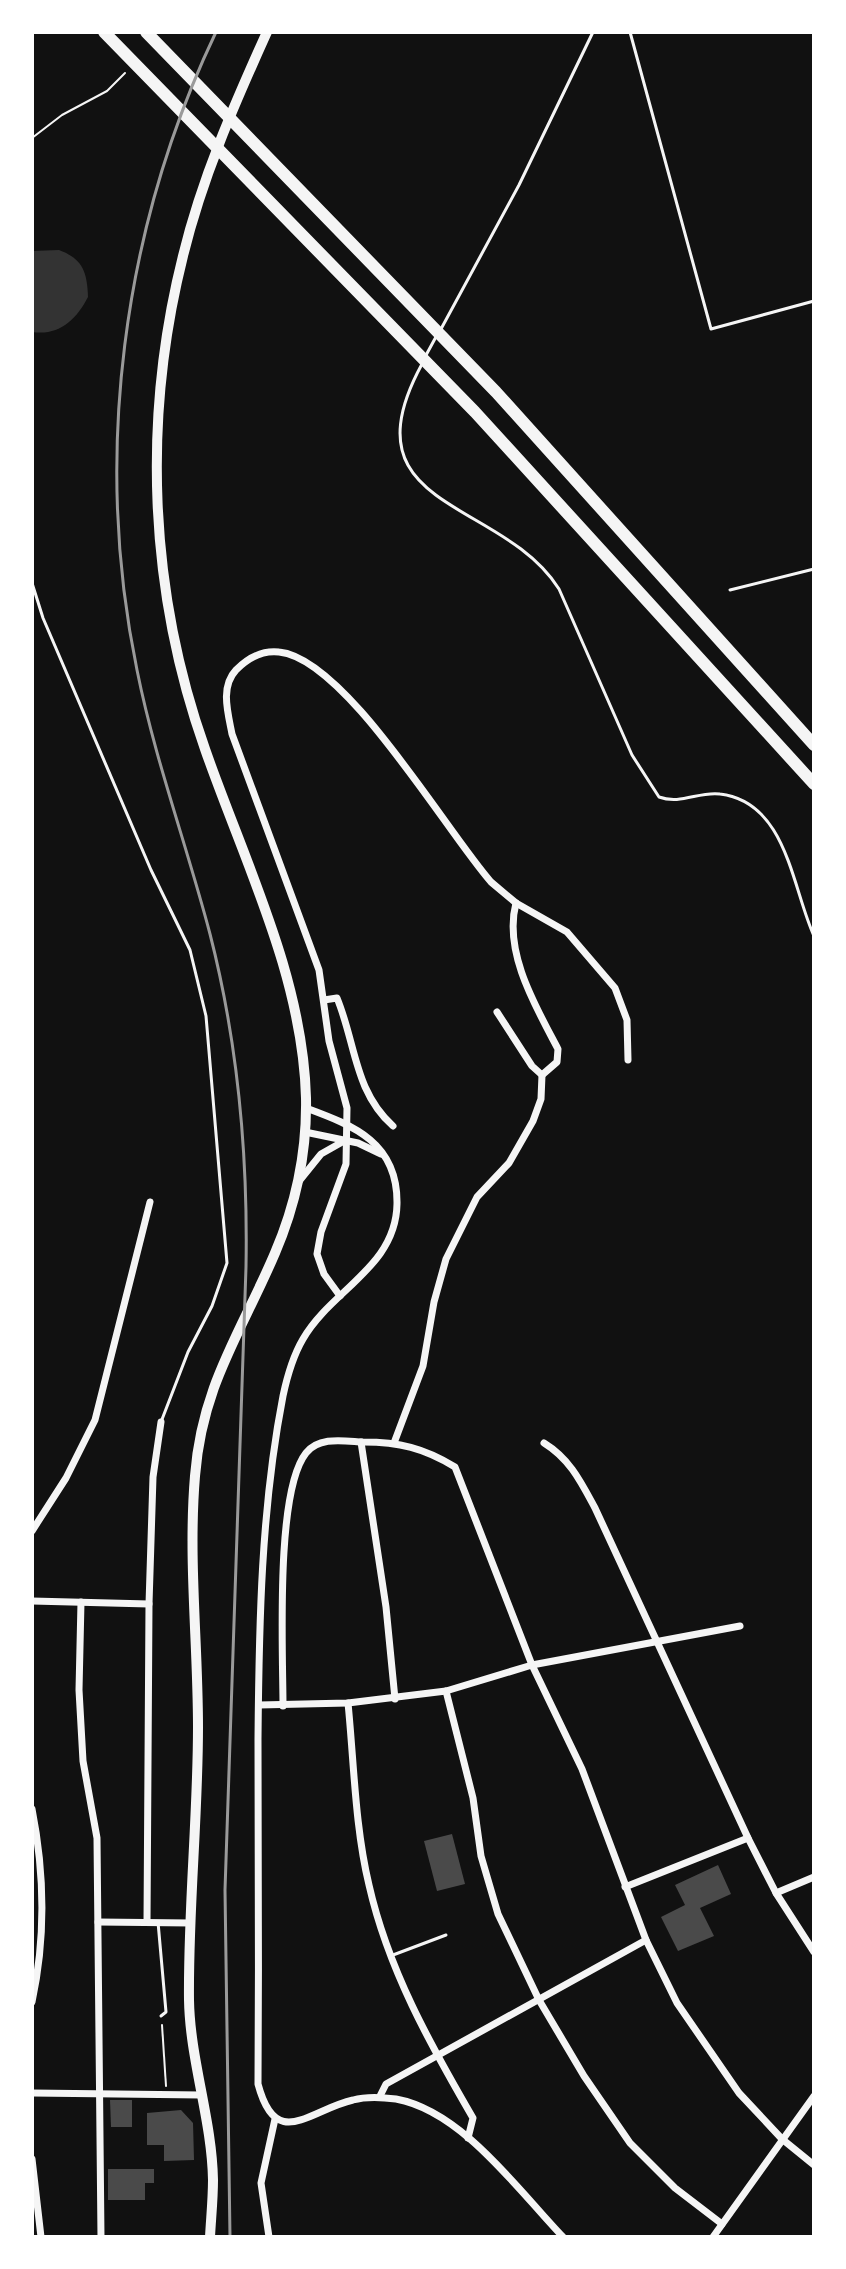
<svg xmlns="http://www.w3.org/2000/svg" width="846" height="2269" font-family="'PT Sans Narrow',sans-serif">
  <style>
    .water { fill: #333 }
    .building { fill: #4a4a4a }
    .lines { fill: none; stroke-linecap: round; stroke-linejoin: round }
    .path { stroke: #f5f5f5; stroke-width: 2 }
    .service { stroke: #f5f5f5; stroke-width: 3 }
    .minor { stroke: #f5f5f5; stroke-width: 7 }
    .secondary { stroke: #f5f5f5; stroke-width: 10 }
    .motorway { stroke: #f5f5f5; stroke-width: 12 }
    .rail { stroke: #9a9a9a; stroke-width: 3 }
  </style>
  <rect width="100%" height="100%" fill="#111"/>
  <!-- water -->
  <path class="water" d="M59,250c24,9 28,22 29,47 -12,23 -29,39 -56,35v-81z"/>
  <!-- building -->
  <g class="building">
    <polygon points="452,1834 465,1884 437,1891 424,1841"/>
    <polygon points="718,1865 731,1894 700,1908 714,1936 678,1951 661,1917 685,1905 675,1885"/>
    <polygon points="110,2100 132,2100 132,2127 111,2127"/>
    <polygon points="181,2110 193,2123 194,2160 164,2161 164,2145 147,2145 147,2113"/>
    <polygon points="108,2169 154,2169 154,2183 145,2183 145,2200 108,2200"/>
  </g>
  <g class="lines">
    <!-- path -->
    <g class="path">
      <polyline points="32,138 62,115 107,91 125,73"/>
      <polyline points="162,2025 166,2086"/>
    </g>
    <!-- service -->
    <g class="service">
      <polyline points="630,32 711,329 814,301"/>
      <polyline points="441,329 519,185 593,32"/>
      <polyline points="425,357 437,335"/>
      <path d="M422,364c-80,147 80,134 137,225l73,166 27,42c22,8 40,-6 61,-3 67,8 72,94 94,142"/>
      <polyline points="32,583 43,618 151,870 190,950 206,1016 227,1263 212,1306 188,1352 161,1422"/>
      <polyline points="730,590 814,569"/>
      <polyline points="158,1922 166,2012 161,2016"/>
      <polyline points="393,1955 446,1935"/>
    </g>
    <!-- minor -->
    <g class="minor">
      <path d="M324,1000l13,-2c19,46 17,93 56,128"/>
      <path d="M497,1012l35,54 10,9 15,-13 1,-13c-22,-42 -55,-97 -42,-146"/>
      <path d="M306,1108c49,18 92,35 91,96 -1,63 -66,86 -94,135 -10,17 -16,38 -20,57 -22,113 -24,228 -25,343 0,115 1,230 0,345 18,68 51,26 95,16 14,-4 28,-3 43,-1 66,12 122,91 167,138"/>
      <polyline points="305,1132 358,1143 381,1154"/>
      <polyline points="300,1180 321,1154 344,1141"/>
      <path d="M340,1296l-16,-22 -7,-20 4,-22 25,-68 1,-56 -18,-67 -10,-71 -87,-236c-4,-21 -12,-47 4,-64 12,-12 26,-20 43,-18 66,6 167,179 212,230l25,21 51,29 48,56 12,32 1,40"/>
      <polyline points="361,1442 386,1607 395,1699"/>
      <polyline points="394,1443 423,1366 434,1302 446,1259 477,1197 509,1163 533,1121 541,1099 542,1075"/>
      <path d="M544,1443c26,16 37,39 51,65l153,330 28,55 38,59"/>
      <polyline points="32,1531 66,1478 95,1420 150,1202"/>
      <polyline points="32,1601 149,1604"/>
      <polyline points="81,1602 79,1690 83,1761 97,1838 101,2237"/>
      <polyline points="446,1691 473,1798 481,1856 498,1914 539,2000 584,2076 630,2143 675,2188 722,2224"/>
      <path d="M348,1703c6,60 7,124 21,182 19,84 61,159 104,233l-5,20"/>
      <polyline points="259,1705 348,1703 446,1691 532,1665 740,1626"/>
      <path d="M283,1706c0,-53 -8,-214 23,-253 13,-17 38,-12 57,-11 36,0 61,6 92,25l77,198 50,104 64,171 31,63 62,90 43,46 32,26"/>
      <path d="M32,1809c13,66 14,128 0,193"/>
      <polyline points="625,1887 748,1838"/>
      <polyline points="776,1893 814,1877"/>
      <polyline points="98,1922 191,1923"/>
      <polyline points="147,1922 149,1604 153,1477 161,1422"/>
      <polyline points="32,2093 201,2095"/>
      <polyline points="380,2096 386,2084 646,1940"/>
      <polyline points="32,2159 41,2237"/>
      <polyline points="269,2237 261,2183 275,2119"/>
      <polyline points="713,2237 814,2096"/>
    </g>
    <!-- secondary -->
    <path class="secondary" d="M210,2237c1,-19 3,-38 3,-57 -1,-60 -23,-120 -24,-180 -1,-91 9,-182 9,-273 0,-84 -10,-168 -3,-251 7,-91 46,-143 80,-223 21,-49 32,-102 31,-155 -3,-121 -62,-237 -101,-349 -56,-158 -63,-330 -22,-493 19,-78 51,-151 84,-224"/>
    <!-- motorway -->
    <g class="motorway">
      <polyline points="104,32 475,412 814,784"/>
      <polyline points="146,32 496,392 814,745"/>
    </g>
    <!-- rail -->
    <path class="rail" d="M216,32c-94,197 -123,425 -79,638 18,90 50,176 73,264 28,109 38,221 36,333l-21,623 5,347"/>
  </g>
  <!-- border -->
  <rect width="846" height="2269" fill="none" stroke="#ffffff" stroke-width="68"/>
</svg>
